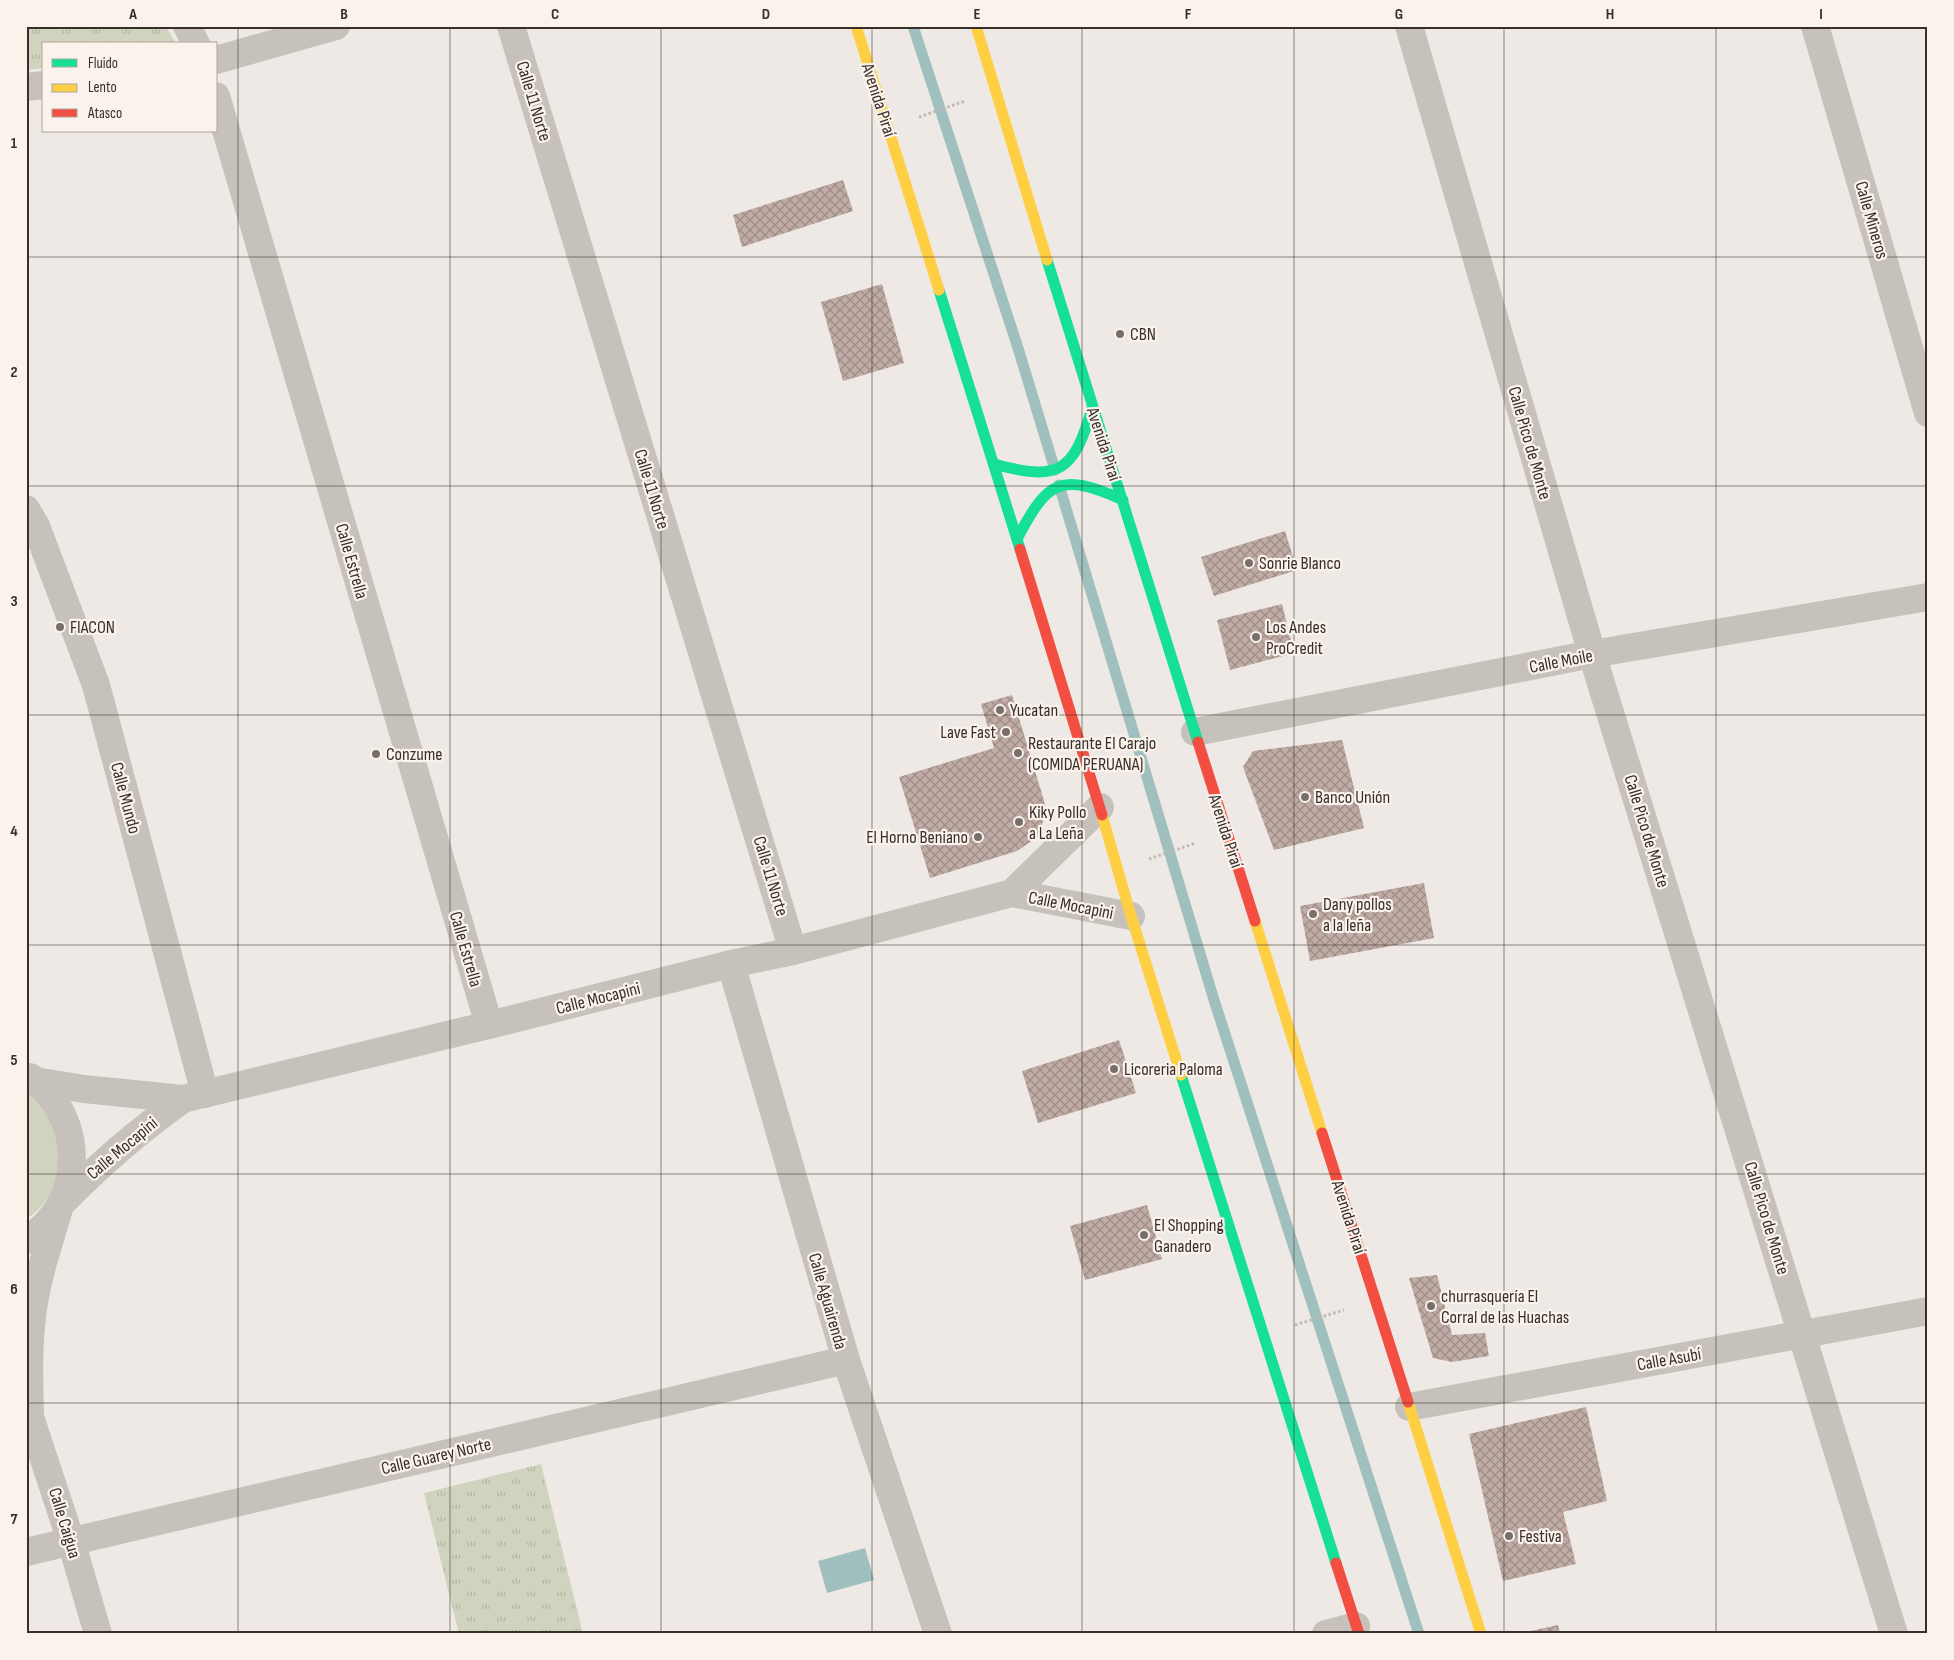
<svg xmlns="http://www.w3.org/2000/svg" width="1954" height="1660" font-family="'Sofia Sans Condensed',sans-serif">
  <style>
    .green { fill: #d0d4be }
    .park { fill: url(#park-tufts) }
    .water { fill: #a0c0c0 }
    .lines { fill: none; stroke-linecap: round; stroke-linejoin: round }
    .stream { stroke: #a0c0c0; stroke-width: 11 }
    .building { fill: url(#building-cross-hatch) }
    .path { stroke: #c0b9b4; stroke-width: 3; stroke-dasharray: 2.5 2.5; stroke-linecap: butt }
    .street { stroke: #c7c1bc; stroke-width: 28 }
    .fast { stroke: #16e098; stroke-width: 11 }
    .slow { stroke: #ffcf43; stroke-width: 11 }
    .jam { stroke: #f24e42; stroke-width: 11 }
    .grid { fill: none; stroke: #392e2a; stroke-width: 1; stroke-opacity: 0.55 }
    .poi-dot { fill: #786f6b; stroke: #faf3eb; stroke-width: 2 }
    .labels { text-anchor: middle; stroke-width: 4.5; stroke-linejoin: round; paint-order: stroke }
    .street-label { font-size: 18px; fill: #392e2a; stroke: #faf3eb }
    .poi-label { font-size: 18px; fill: #392e2a; stroke: #faf3eb; text-anchor: start }
    .neatline { fill: none; stroke: #392e2a; stroke-width: 2 }
    .grid-label { font-size: 16px; text-anchor: middle; font-weight: bold; fill: #392e2a }
  </style>
  <defs>
    <pattern id="park-tufts" width="24" height="20" patternUnits="userSpaceOnUse" patternTransform="scale(1.25)"><rect width="24" height="20" fill="#d0d4be"/><path d="M3 7l-1-3M5 7V3M7 7l1-3M15 17l-1-3M17 17v-4M19 17l1-3" fill="none" stroke="#b3b6a3"/></pattern>
    <pattern id="building-cross-hatch" width="8" height="8" patternUnits="userSpaceOnUse" patternTransform="scale(1.25)"><rect width="8" height="8" fill="#c1aca5"/><path d="M0 0l8 8M0 8l8-8" fill="none" stroke="#9e8c87"/></pattern>
  </defs>
  <rect width="100%" height="100%" fill="#eee9e4"/>
  <!-- green -->
  <path class="green" d="M26,1089c8,9 21,19 26,29 16,33 7,82 -26,101z"/>
  <!-- park -->
  <g class="park">
    <polygon points="26,26 166,26 176,44 44,44 44,68 26,70"/>
    <polygon points="541,1464 583,1634 459,1634 424,1493"/>
  </g>
  <!-- water -->
  <polygon class="water" points="865,1548 874,1580 827,1593 818,1561"/>
  <g class="lines">
    <!-- stream -->
    <g class="stream">
      <polyline points="913,26 1018,348 1055,470"/>
      <polyline points="1059,485 1214,1000 1419,1634"/>
    </g>
  </g>
  <!-- building -->
  <g class="building">
    <polygon points="843,180 853,211 742,247 733,215"/>
    <polygon points="882,284 904,363 843,381 821,302"/>
    <polygon points="1285,531 1297,570 1214,596 1201,557"/>
    <polygon points="1282,604 1294,653 1230,670 1217,620"/>
    <polygon points="1012,695 1045,804 1043,821 1039,836 1017,851 930,878 899,777 994,748 981,704"/>
    <polygon points="1342,740 1364,828 1274,850 1243,767 1253,751"/>
    <polygon points="1424,883 1434,938 1310,961 1300,906"/>
    <polygon points="1119,1040 1136,1093 1038,1123 1022,1071"/>
    <polygon points="1147,1205 1162,1259 1085,1280 1070,1226"/>
    <polygon points="1437,1275 1452,1335 1485,1333 1489,1356 1452,1362 1433,1358 1409,1278"/>
    <polygon points="1586,1407 1607,1501 1563,1512 1576,1564 1503,1581 1469,1434"/>
    <polygon points="1558,1625 1560,1634 1522,1634 1522,1633"/>
  </g>
  <g class="lines">
    <!-- path -->
    <g class="path">
      <polyline points="919,117 965,101"/>
      <polyline points="1149,859 1196,843"/>
      <polyline points="1295,1325 1344,1310"/>
    </g>
    <!-- street -->
    <g class="street">
      <polyline points="187,26 196,44"/>
      <polyline points="511,26 793,951"/>
      <polyline points="1409,26 1592,654 1894,1634"/>
      <polyline points="1815,26 1928,413"/>
      <polyline points="216,60 336,26"/>
      <polyline points="26,87 44,85"/>
      <polyline points="216,96 489,1025"/>
      <polyline points="26,509 36,526 96,685 205,1094"/>
      <polyline points="1195,732 1592,654 1928,597"/>
      <polyline points="1012,893 1100,807"/>
      <polyline points="731,964 846,1360 938,1634"/>
      <polyline points="35,1081 84,1089 183,1099 489,1025 731,964 793,951 1012,893 1131,916"/>
      <path d="M65,1200c37,-38 75,-70 118,-101"/>
      <path d="M26,1240c60,-36 61,-123 4,-163"/>
      <polyline points="26,1405 71,1541 98,1634"/>
      <polyline points="1409,1407 1928,1311"/>
      <path d="M30,1413c-1,-35 -2,-69 3,-104 5,-34 16,-67 26,-100"/>
      <polyline points="26,1552 846,1360"/>
      <polyline points="1326,1634 1356,1626"/>
    </g>
    <!-- fast -->
    <g class="fast">
      <polyline points="1047,260 1198,742"/>
      <polyline points="939,290 1020,549"/>
      <path d="M994,464c65,18 80,8 98,-56"/>
      <path d="M1017,539c31,-59 43,-67 106,-39"/>
      <polyline points="1181,1075 1336,1563"/>
    </g>
    <!-- slow -->
    <g class="slow">
      <polyline points="856,26 939,290"/>
      <polyline points="976,26 1047,260"/>
      <polyline points="1102,815 1131,916 1181,1075"/>
      <polyline points="1255,921 1322,1133"/>
      <polyline points="1408,1402 1481,1634"/>
    </g>
    <!-- jam -->
    <g class="jam">
      <polyline points="1020,549 1102,815"/>
      <polyline points="1198,742 1255,921"/>
      <polyline points="1322,1133 1408,1402"/>
      <polyline points="1336,1563 1359,1634"/>
    </g>
  </g>
  <!-- grid -->
  <path class="grid" d="M238,26v1608M450,26v1608M661,26v1608M872,26v1608M1082,26v1608M1294,26v1608M1504,26v1608M1716,26v1608M26,257h1902M26,486h1902M26,715h1902M26,945h1902M26,1174h1902M26,1403h1902"/>
  <!-- markers -->
  <g class="poi-dot">
    <circle cx="1120" cy="334" r="5"/>
    <circle cx="1249" cy="563" r="5"/>
    <circle cx="60" cy="627" r="5"/>
    <circle cx="1256" cy="637" r="5"/>
    <circle cx="1000" cy="710" r="5"/>
    <circle cx="1006" cy="732" r="5"/>
    <circle cx="1018" cy="753" r="5"/>
    <circle cx="376" cy="754" r="5"/>
    <circle cx="1305" cy="797" r="5"/>
    <circle cx="1019" cy="822" r="5"/>
    <circle cx="978" cy="837" r="5"/>
    <circle cx="1313" cy="914" r="5"/>
    <circle cx="1114" cy="1069" r="5"/>
    <circle cx="1144" cy="1235" r="5"/>
    <circle cx="1431" cy="1306" r="5"/>
    <circle cx="1509" cy="1536" r="5"/>
  </g>
  <g class="labels">
    <!-- street labels -->
    <g class="street-label">
      <text transform="translate(879 100) rotate(72)" y="6">Avenida Piraí</text>
      <text transform="translate(534 101) rotate(73)" y="6">Calle 11 Norte</text>
      <text transform="translate(1872 220) rotate(74)" y="6">Calle Mineros</text>
      <text transform="translate(1530 443) rotate(74)" y="6">Calle Pico de Monte</text>
      <text transform="translate(1104 444) rotate(72)" y="6">Avenida Piraí</text>
      <text transform="translate(652 489) rotate(73)" y="6">Calle 11 Norte</text>
      <text transform="translate(352 561) rotate(74)" y="6">Calle Estrella</text>
      <text transform="translate(1561 661) rotate(-11)" y="6">Calle Moile</text>
      <text transform="translate(126 798) rotate(75)" y="6">Calle Mundo</text>
      <text transform="translate(1226 831) rotate(72)" y="6">Avenida Piraí</text>
      <text transform="translate(1647 831) rotate(73)" y="6">Calle Pico de Monte</text>
      <text transform="translate(771 876) rotate(73)" y="6">Calle 11 Norte</text>
      <text transform="translate(1071 905) rotate(11)" y="6">Calle Mocapini</text>
      <text transform="translate(466 949) rotate(74)" y="6">Calle Estrella</text>
      <text transform="translate(598 998) rotate(-14)" y="6">Calle Mocapini</text>
      <text transform="translate(122 1148) rotate(-40)" y="6">Calle Mocapini</text>
      <text transform="translate(1349 1217) rotate(72)" y="6">Avenida Piraí</text>
      <text transform="translate(1767 1218) rotate(73)" y="6">Calle Pico de Monte</text>
      <text transform="translate(828 1301) rotate(74)" y="6">Calle Aguairenda</text>
      <text transform="translate(1669 1359) rotate(-10)" y="6">Calle Asubí</text>
      <text transform="translate(436 1456) rotate(-13)" y="6">Calle Guarey Norte</text>
      <text transform="translate(65 1523) rotate(73)" y="6">Calle Caigua</text>
    </g>
    <!-- poi labels -->
    <g class="poi-label">
      <text x="1130" y="340">CBN</text>
      <text x="1259" y="569">Sonrie Blanco</text>
      <text x="70" y="633">FIACON</text>
      <text x="1266" y="633">Los Andes<tspan x="1266" dy="21">ProCredit</tspan></text>
      <text x="1010" y="716">Yucatan</text>
      <text x="996" y="738" text-anchor="end">Lave Fast</text>
      <text x="1028" y="749">Restaurante El Carajo<tspan x="1028" dy="21">(COMIDA PERUANA)</tspan></text>
      <text x="386" y="760">Conzume</text>
      <text x="1315" y="803">Banco Unión</text>
      <text x="1029" y="818">Kiky Pollo<tspan x="1029" dy="21">a La Leña</tspan></text>
      <text x="968" y="843" text-anchor="end">El Horno Beniano</text>
      <text x="1323" y="910">Dany pollos<tspan x="1323" dy="21">a la leña</tspan></text>
      <text x="1124" y="1075">Licoreria Paloma</text>
      <text x="1154" y="1231">El Shopping<tspan x="1154" dy="21">Ganadero</tspan></text>
      <text x="1441" y="1302">churrasquería El<tspan x="1441" dy="21">Corral de las Huachas</tspan></text>
      <text x="1519" y="1542">Festiva</text>
    </g>
  </g>
  <!-- border -->
  <rect width="1954" height="1660" fill="none" stroke="#faf3eb" stroke-width="55"/>
  <!-- legend -->
  <rect x="42" y="42" width="175" height="90" fill="#faf3eb" stroke="#ada49e"/>
  <rect x="52" y="59" width="25" height="8" fill="#16e098" stroke="#ada49e"/>
  <text x="88" y="68" font-size="15" fill="#392e2a">Fluido</text>
  <rect x="52" y="84" width="25" height="8" fill="#ffcf43" stroke="#ada49e"/>
  <text x="88" y="92" font-size="15" fill="#392e2a">Lento</text>
  <rect x="52" y="109" width="25" height="8" fill="#f24e42" stroke="#ada49e"/>
  <text x="88" y="118" font-size="15" fill="#392e2a">Atasco</text>
  <rect x="28" y="28" width="1898" height="1604" class="neatline"/>
  <g class="grid-label">
    <text x="133" y="19">A</text>
    <text x="344" y="19">B</text>
    <text x="555" y="19">C</text>
    <text x="766" y="19">D</text>
    <text x="977" y="19">E</text>
    <text x="1188" y="19">F</text>
    <text x="1399" y="19">G</text>
    <text x="1610" y="19">H</text>
    <text x="1821" y="19">I</text>
    <text x="14" y="148">1</text>
    <text x="14" y="377">2</text>
    <text x="14" y="606">3</text>
    <text x="14" y="836">4</text>
    <text x="14" y="1065">5</text>
    <text x="14" y="1294">6</text>
    <text x="14" y="1524">7</text>
  </g>
</svg>
